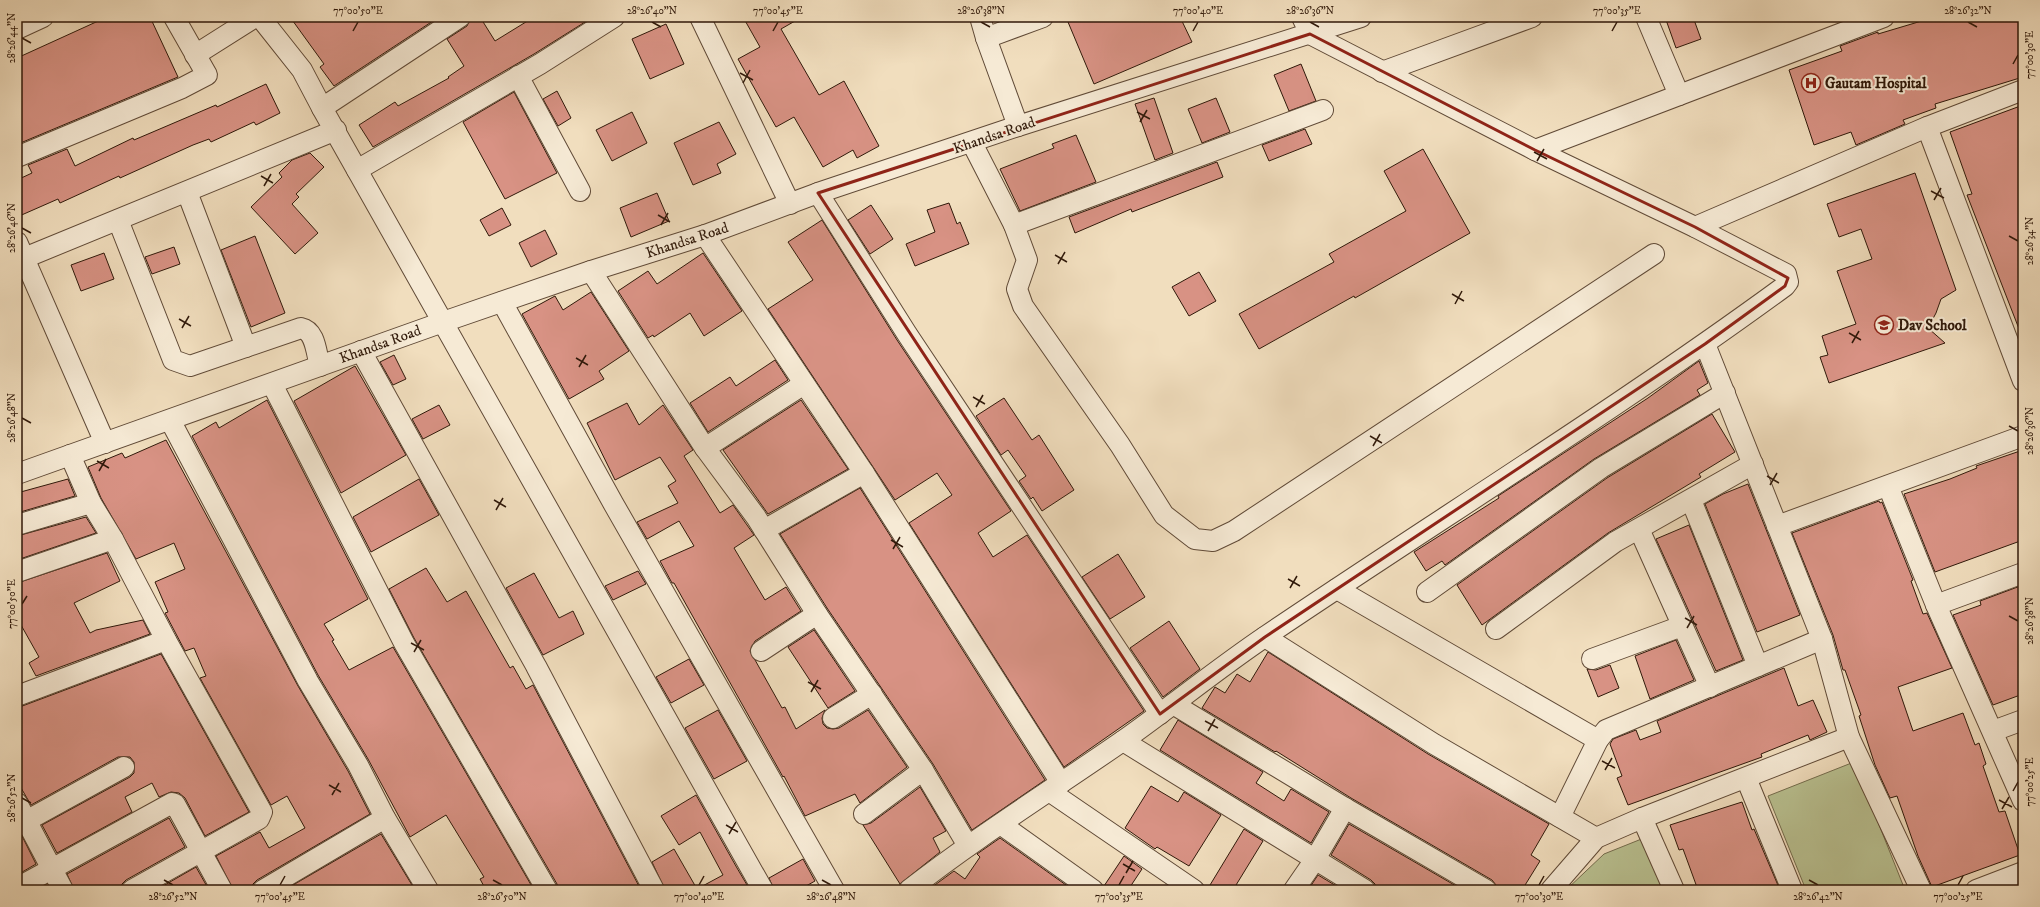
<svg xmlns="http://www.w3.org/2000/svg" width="2040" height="907" font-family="'IM FELL DW Pica',serif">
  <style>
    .green { fill: #b9c191; stroke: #746d4e }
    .building { fill: #d89284; stroke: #30190a }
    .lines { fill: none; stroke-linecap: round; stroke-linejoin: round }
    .minor-casing { stroke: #604a37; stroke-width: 22 }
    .minor { stroke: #f6ead5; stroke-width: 20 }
    .marked { fill: none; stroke: #8f2418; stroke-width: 3; stroke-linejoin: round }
    .ticks { fill: none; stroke: #30190a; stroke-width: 1.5 }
    .labels { text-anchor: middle; stroke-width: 4; stroke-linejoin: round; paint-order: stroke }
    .poi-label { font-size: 15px; font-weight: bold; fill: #30190a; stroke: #f6ead5; text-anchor: start }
    .street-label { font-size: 15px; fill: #30190a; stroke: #f6ead5 }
    .neatline { fill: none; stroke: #30190a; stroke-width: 1.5 }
    .ticks-label { font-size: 10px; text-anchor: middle; fill: #30190a }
  </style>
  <rect width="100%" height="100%" fill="#f1debe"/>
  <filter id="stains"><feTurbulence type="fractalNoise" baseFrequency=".005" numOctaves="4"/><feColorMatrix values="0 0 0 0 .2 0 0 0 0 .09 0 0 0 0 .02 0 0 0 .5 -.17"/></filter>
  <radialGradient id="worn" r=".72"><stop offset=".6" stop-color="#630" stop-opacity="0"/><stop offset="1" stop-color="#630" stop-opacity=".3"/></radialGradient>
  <!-- green -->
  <g class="green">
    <polygon points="1854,762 1905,890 1806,890 1768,796"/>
    <polygon points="1649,836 1670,890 1566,890 1604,854"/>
  </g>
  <!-- building -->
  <g class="building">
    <polygon points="107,17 150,17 178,77 18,144 17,58"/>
    <polygon points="290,17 439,17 334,86 320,67 324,64"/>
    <polygon points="471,17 480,17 495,41 534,17 593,17 534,54 373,147 359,125 395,102 398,106 449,78 448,77 464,66 447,39 467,26"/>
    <polygon points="743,17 802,17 781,29 819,95 844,81 879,146 857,158 853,150 823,167 794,117 776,127 738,59 760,47"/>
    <polygon points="1079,17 1180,17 1192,42 1094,84 1068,22"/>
    <polygon points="1665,17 1693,17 1701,39 1676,48"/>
    <polygon points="1935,17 2023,17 2023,77 1935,104 1936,108 1903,120 1905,124 1856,145 1851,132 1814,145 1789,70 1842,51 1840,46 1878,32 1878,34"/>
    <polygon points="666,24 684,64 650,79 632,39"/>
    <polygon points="1301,64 1316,101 1289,111 1274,75"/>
    <polygon points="266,84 280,113 256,125 254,122 211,142 209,139 193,145 120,178 119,176 60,203 58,199 17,217 17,180 32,173 28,165 67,149 75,166 133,138 134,140 216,105 217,107"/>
    <polygon points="557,91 571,118 558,126 543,99"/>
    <polygon points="514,92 557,173 505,199 463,122"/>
    <polygon points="1154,98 1173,153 1155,160 1135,104"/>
    <polygon points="1216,98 1230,132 1202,143 1188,109"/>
    <polygon points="2023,105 2023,334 2021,334 1967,195 1972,194 1950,132"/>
    <polygon points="632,112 647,143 612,161 596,130"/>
    <polygon points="719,122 736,154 717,164 721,173 693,185 674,143"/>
    <polygon points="1305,129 1312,144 1269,161 1262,145"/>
    <polygon points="1076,135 1096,182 1020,211 1000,169 1054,148 1052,144"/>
    <polygon points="1423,149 1470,233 1355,298 1354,296 1259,349 1239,314 1334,262 1329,254 1406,211 1384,171"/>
    <polygon points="310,153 324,167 296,194 299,197 292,204 318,233 295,254 251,207 282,177 279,173 292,160"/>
    <polygon points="1217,162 1223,177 1132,212 1131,209 1075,233 1069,217"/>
    <polygon points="1915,173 1956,290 1941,299 1936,313 1928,328 1945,343 1829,383 1820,357 1828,355 1822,336 1856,324 1837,271 1872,259 1861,229 1839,237 1827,204"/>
    <polygon points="657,193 669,221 631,237 620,208"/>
    <polygon points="949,203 957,224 960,222 969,244 915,266 906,244 935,232 927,210"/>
    <polygon points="871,205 893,239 870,254 848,220"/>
    <polygon points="502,208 511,225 489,236 480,220"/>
    <polygon points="822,220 897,340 1011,511 978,533 993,557 1027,535 1144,711 1064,767 909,523 952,495 937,473 895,500 768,309 813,280 788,242"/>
    <polygon points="545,230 557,254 531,267 519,243"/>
    <polygon points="255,236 285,313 251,327 221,250"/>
    <polygon points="174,247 180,264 152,274 145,257"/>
    <polygon points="104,253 114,279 81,291 71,265"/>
    <polygon points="703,253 742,311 704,336 690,313 654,337 653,335 648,338 618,291 648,271 657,284"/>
    <polygon points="1199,272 1216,301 1189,316 1172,287"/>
    <polygon points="591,292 629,351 599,371 604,379 569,399 522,314 555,296 563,310"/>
    <polygon points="394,355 406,379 393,385 380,362"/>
    <polygon points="775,360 788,380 708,432 690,403 730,377 736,386"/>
    <polygon points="1699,361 1708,383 1697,390 1700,395 1594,459 1445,565 1442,561 1426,571 1414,552 1499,498 1498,496 1648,398"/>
    <polygon points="355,366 406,455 341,493 294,401"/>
    <polygon points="1004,398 1032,440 1039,435 1074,490 1042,511 1033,497 1031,499 1019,481 1026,476 1008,450 1001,455 976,416"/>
    <polygon points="267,400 368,599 324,624 334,640 332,641 349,670 393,647 534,890 486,890 480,879 484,877 446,815 410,837 368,759 318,675 192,436 216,422 219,428"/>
    <polygon points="801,400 848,469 768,514 723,450"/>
    <polygon points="627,403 639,425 663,405 693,450 684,456 720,513 733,505 754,535 734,548 765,600 786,587 801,611 755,641 750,651 782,708 785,707 796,729 825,710 822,718 823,724 827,728 833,729 839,728 868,710 907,767 860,803 855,794 805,816 784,776 783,777 674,583 672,583 660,561 694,546 679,521 647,539 637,522 678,503 668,486 676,481 660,457 615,480 587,423"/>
    <polygon points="439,405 450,425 423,439 412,419"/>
    <polygon points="1712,414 1735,452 1699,474 1701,477 1608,533 1482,625 1457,585 1607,478"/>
    <polygon points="166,440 298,686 348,771 370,814 257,880 253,884 252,890 233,890 216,856 260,832 269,848 305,828 287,796 271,805 200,678 206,676 194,648 185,651 165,613 168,612 155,582 185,569 174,543 136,559 101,498 88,467 122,453 125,458"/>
    <polygon points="2023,450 2023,540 1935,572 1904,494 1950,479 1977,468 1976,466"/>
    <polygon points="68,479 75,496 17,513 17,493"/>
    <polygon points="419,479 439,515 371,552 353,517"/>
    <polygon points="1748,484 1800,615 1757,632 1705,504 1723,494"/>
    <polygon points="860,488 1045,780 972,830 933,764 827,608 780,534"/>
    <polygon points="1879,501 1880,503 1882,502 1913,580 1911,581 1923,614 1927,613 1952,668 1898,687 1913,731 1963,713 1975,745 1979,743 1986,764 1983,766 1999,812 2005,811 2020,855 1932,887 1918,856 1897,796 1890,798 1875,765 1859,716 1861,715 1845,670 1843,670 1833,635 1792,533"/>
    <polygon points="86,517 96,533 17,560 17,536"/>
    <polygon points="1689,525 1743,660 1716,671 1656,539"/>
    <polygon points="107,553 120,581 74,603 90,633 96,630 143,620 150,634 36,676 29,663 39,657 21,625 17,626 17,583"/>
    <polygon points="1118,554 1145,597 1110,619 1082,577"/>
    <polygon points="426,568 447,602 466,591 510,668 513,666 526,689 533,685 641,890 558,890 557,884 414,638 389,589"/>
    <polygon points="638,571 646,584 613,600 605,586"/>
    <polygon points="534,573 559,618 573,611 584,634 543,655 506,588"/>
    <polygon points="2023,585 2023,694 1993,705 1953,615 1981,605 1980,601"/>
    <polygon points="1169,621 1200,669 1163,697 1130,648"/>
    <polygon points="814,630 855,691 828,708 788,647"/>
    <polygon points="1676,640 1694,680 1650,699 1635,656"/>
    <polygon points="1268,652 1428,754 1549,824 1531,855 1540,861 1522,890 1497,890 1496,885 1492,880 1351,798 1276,751 1275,752 1202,708 1215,687 1225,693 1237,674 1250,682"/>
    <polygon points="161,654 249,812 205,836 185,798 179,793 171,792 159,797 152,783 125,797 132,812 57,853 42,825 130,777 134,773 134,762 130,757 118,757 31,805 17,781 17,708"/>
    <polygon points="689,659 704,685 671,703 656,677"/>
    <polygon points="1610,665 1619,688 1598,697 1587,669 1596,670"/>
    <polygon points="1784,668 1798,706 1813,700 1827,732 1810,740 1808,735 1761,754 1762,757 1628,805 1617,778 1622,776 1610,744 1613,739 1636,730 1640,740 1661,732 1657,721"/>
    <polygon points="718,710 747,761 714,779 685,728"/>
    <polygon points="1178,720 1263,772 1256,783 1284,801 1291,789 1329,812 1311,843 1160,750"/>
    <polygon points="1151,786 1178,802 1184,792 1221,815 1189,866 1157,847 1155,849 1125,828"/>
    <polygon points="920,787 946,831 933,838 940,852 900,884 863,825 871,823"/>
    <polygon points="696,795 737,868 750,890 665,890 652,862 674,849 697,889 723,875 700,832 679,845 661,816"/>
    <polygon points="1742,802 1752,830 1754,829 1780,890 1698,890 1683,849 1679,850 1670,825"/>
    <polygon points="169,818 185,847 126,880 122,884 121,890 74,890 67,874"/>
    <polygon points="1349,824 1463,890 1376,890 1375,884 1371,880 1331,855"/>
    <polygon points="1244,829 1263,841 1233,890 1207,890"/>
    <polygon points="381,834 415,890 296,890 293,885"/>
    <polygon points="22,836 36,864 17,875 17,837"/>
    <polygon points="1000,838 1073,890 928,890 954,871 965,879 980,857 977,854"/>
    <polygon points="1124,856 1142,869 1128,890 1104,890 1104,886"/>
    <polygon points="803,859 815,881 799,890 774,890 769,878"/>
    <polygon points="196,867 209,890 156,890"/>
    <polygon points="1318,875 1343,890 1308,890"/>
    <polygon points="47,885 50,890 37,890"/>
  </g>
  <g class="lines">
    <!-- minor casing -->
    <g class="minor-casing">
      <g id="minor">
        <polyline points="260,17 302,70 322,108 763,890"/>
        <polyline points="700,17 790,204"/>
        <polyline points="980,17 986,38 1018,126"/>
        <polyline points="1646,17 1679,95"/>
        <polyline points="17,29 43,17"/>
        <polyline points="986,38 1043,17"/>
        <polyline points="195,55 255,17"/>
        <polyline points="1382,72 1532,17"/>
        <polyline points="518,76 580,191"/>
        <polyline points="322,108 460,17"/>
        <polyline points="1927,127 2023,381"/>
        <polyline points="972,143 1014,225 1027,260 1017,289 1023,306 1120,445 1164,515 1195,539 1213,541 1234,531 1654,254"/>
        <polyline points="1535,150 1884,17"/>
        <polyline points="17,157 182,88 207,75 174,17"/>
        <polyline points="357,170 540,64 614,17"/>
        <polyline points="187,192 246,347"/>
        <polyline points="818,193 907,334 1160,714"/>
        <path d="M118,220l55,140 17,6 111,-38c15,3 15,25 19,38"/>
        <polyline points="1014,225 1323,110"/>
        <polyline points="1695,227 1927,127 2023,90"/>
        <polyline points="705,235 864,473 1061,783"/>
        <polyline points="17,242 105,443"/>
        <polyline points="17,261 336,130"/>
        <polyline points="591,271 705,448 756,517 817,614 923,770 968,846"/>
        <polyline points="502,302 613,503 834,890"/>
        <polyline points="1705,344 1822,639 1849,737 1921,890"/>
        <polyline points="361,351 536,666 654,890"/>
        <polyline points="272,384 404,643 547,890"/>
        <polyline points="170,420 308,681 358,765 385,818 428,890"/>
        <polyline points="705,448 804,384"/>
        <polyline points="70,455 91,503 113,539 166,640 262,812 259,819 132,890"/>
        <polyline points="17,474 443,322 591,271 705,235 818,193 1018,126 1361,17"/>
        <polyline points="1888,486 1936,605 2023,801"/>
        <polyline points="1691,500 1758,666"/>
        <polyline points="17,525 91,503"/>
        <polyline points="1777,526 2023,436"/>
        <polyline points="1639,529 1710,687"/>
        <polyline points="764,530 864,473"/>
        <polyline points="17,572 113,539"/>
        <polyline points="1337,589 1598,740"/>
        <polyline points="1427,592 1601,468 1725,393"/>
        <polyline points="1936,605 2023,573"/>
        <polyline points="1496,629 1615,542 1753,464"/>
        <polyline points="1265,637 1434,744 1596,838"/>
        <polyline points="761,651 817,614"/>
        <polyline points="1592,659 1682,626"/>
        <polyline points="17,696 166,640"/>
        <polyline points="1173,704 1345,808 1486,890"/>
        <polyline points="833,718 872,694"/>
        <polyline points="1993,731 2023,720"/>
        <polyline points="1123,741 1365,890"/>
        <polyline points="1746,778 1792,890"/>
        <polyline points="1049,791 1194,890"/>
        <polyline points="17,803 63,890"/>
        <polyline points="864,814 923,770"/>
        <polyline points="1560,817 1598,740 1606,730 1822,639"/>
        <polyline points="1642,818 1674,890"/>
        <polyline points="1002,825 1093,890"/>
        <polyline points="17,826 124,767"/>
        <polyline points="17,888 172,803 175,804 222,890"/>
        <polyline points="263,890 385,818"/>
        <path d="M909,890c69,-54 143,-100 215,-150 48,-34 93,-71 142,-104 173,-117 351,-227 519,-350l3,-4 -2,-8 -91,-47 -160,-77 -225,-116 -8,-17"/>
        <polyline points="1294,890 1314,861 1345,808"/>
        <polyline points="1551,890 1596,838 1642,818 1849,737"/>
        <polyline points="1976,890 2023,872"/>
      </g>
    </g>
    <!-- minor -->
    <use href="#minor" class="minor"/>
  </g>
  <!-- marked area -->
  <path class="marked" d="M1310,34l225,116 160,77 93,51 -3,8 -80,58 -440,293 -105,77 -342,-521z"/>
  <!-- ticks -->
  <path class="ticks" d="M652,22l9,5M981,22l9,5M1310,22l9,5M1968,22l9,5M353,31l5,-9M773,31l5,-9M1193,31l5,-9M1612,31l5,-9M22,38l9,5M2013,64l5,-9M740,73l13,7M743,83l7,-13M1137,112l13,7M1140,122l7,-12M1534,152l13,7M1537,161l7,-12M261,176l12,7M264,186l7,-12M1931,191l13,7M1934,200l7,-12M658,215l12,7M661,225l7,-12M22,228l9,5M2009,236l9,5M1055,255l12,7M1058,264l7,-12M1452,294l12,7M1455,304l7,-13M179,319l12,7M182,328l7,-12M1849,333l12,7M1852,343l7,-12M576,358l12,7M579,367l7,-12M973,397l12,7M976,407l7,-12M22,418l9,5M2009,426l9,5M1370,436l12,7M1373,446l7,-12M97,461l12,7M99,471l7,-12M1767,476l12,7M1770,485l7,-12M494,500l12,7M496,510l7,-12M891,540l12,7M893,549l7,-12M1288,579l12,7M1290,588l7,-12M22,604l5,-8M2009,616l9,5M1685,618l12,7M1687,628l7,-12M411,643l13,7M414,652l7,-12M808,682l13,7M811,692l7,-12M1205,721l13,7M1208,731l7,-12M1602,761l13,7M1605,770l7,-12M329,785l12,7M2013,791l5,-9M332,795l7,-12M22,798l9,5M1999,800l13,7M2002,809l7,-12M726,825l12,7M729,834l7,-12M1123,864l12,7M1126,873l7,-12M164,880l9,5M493,880l9,5M822,880l9,5M1809,880l9,5M280,885l5,-9M699,885l5,-9M1119,885l5,-9M1539,885l5,-9M1958,885l5,-9"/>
  <!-- icons -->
  <defs>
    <g id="hospital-ring" transform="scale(1)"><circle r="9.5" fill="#f6ead5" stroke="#8f2418" stroke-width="1.5"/><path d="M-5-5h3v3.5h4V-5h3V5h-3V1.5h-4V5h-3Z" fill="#8f2418"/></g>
    <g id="school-ring" transform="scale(1)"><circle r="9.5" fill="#f6ead5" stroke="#8f2418" stroke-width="1.5"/><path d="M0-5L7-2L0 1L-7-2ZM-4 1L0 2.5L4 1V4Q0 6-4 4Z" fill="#8f2418"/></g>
  </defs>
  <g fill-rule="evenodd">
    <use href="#hospital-ring" x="1811" y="83"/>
    <use href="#school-ring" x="1884" y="325"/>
  </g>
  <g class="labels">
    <!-- poi labels -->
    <g class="poi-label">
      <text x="1825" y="88">Gautam Hospital</text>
      <text x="1898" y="330">Dav School</text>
    </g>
    <!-- street labels -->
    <g class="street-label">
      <text transform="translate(994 135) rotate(-19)" y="5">Khandsa Road</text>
      <text transform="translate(687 240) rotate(-18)" y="5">Khandsa Road</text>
      <text transform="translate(380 344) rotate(-20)" y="5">Khandsa Road</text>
    </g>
  </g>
  <!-- margin -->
  <rect width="2040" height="907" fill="none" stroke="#f1debe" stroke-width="44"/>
  <rect x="22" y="22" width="1996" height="863" class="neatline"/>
  <g class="ticks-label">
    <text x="358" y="14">77°00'50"E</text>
    <text x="652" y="14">28°26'40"N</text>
    <text x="778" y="14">77°00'45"E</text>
    <text x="981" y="14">28°26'38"N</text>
    <text x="1198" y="14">77°00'40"E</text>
    <text x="1310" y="14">28°26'36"N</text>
    <text x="1617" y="14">77°00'35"E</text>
    <text x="1968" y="14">28°26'32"N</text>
    <text transform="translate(11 38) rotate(-90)" y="4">28°26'44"N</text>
    <text transform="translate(2029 55) rotate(-90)" y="4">77°00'30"E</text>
    <text transform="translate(11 228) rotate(-90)" y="4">28°26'46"N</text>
    <text transform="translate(2029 241) rotate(-90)" y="4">28°26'34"N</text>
    <text transform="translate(11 418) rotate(-90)" y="4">28°26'48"N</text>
    <text transform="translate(2029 431) rotate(-90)" y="4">28°26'36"N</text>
    <text transform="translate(11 604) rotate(-90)" y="4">77°00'50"E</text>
    <text transform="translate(2029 621) rotate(-90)" y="4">28°26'38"N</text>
    <text transform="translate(2029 782) rotate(-90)" y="4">77°00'25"E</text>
    <text transform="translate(11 798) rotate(-90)" y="4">28°26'52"N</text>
    <text x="173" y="900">28°26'52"N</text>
    <text x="280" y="900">77°00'45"E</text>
    <text x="502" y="900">28°26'50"N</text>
    <text x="699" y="900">77°00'40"E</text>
    <text x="831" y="900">28°26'48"N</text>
    <text x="1119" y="900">77°00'35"E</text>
    <text x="1539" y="900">77°00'30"E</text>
    <text x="1818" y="900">28°26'42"N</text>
    <text x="1958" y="900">77°00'25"E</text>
  </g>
  <rect width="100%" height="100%" filter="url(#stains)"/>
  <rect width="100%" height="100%" fill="url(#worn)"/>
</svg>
